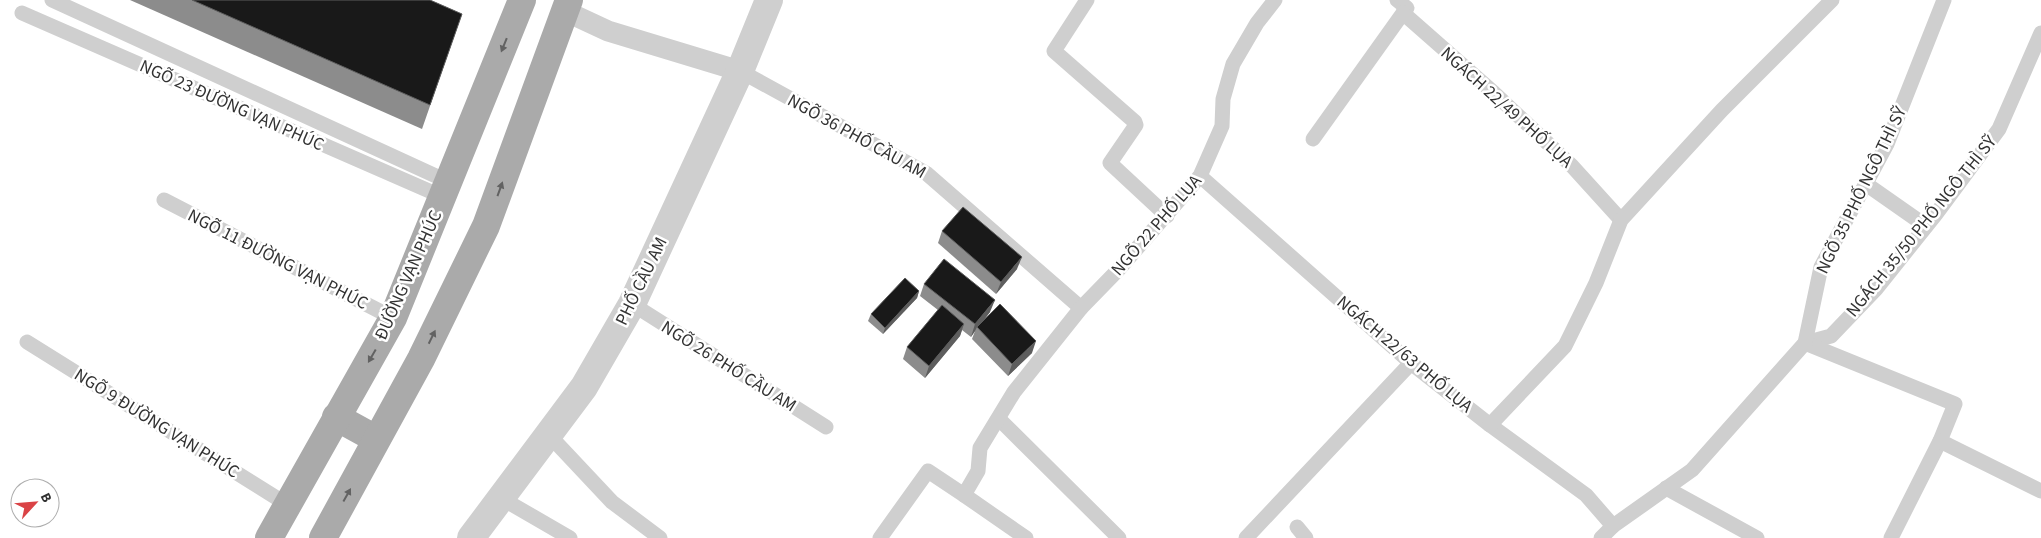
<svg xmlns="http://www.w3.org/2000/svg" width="2041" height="538" font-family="'Source Sans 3',sans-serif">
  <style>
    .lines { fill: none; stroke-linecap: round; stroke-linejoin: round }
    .service { stroke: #cfcfcf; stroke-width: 15 }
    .pedestrian { stroke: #cfcfcf; stroke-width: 21 }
    .minor { stroke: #cfcfcf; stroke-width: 28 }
    .primary { stroke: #aaa; stroke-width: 28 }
    .wall { fill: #8c8c8c }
    .shaded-wall { fill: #5e5e5e }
    .building { fill: #191919; stroke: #5e5e5e }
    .oneway { fill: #626262 }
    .labels { text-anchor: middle; stroke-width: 5; stroke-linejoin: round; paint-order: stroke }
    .street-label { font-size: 18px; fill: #323232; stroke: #fff }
  </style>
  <rect width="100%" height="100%" fill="#fff"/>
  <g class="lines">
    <!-- service -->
    <g class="service">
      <polyline points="52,0 449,182"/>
      <polyline points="1087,0 1054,51 1135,122 1136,125 1110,163 1167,216"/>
      <polyline points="1397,0 1407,8 1403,13 1494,93 1572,166 1621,220"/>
      <polyline points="22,13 443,197"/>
      <polyline points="740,71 926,173 1081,308"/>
      <polyline points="1313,139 1403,13"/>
      <polyline points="1200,176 1411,363 1490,425 1586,495 1613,526"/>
      <polyline points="1866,184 1926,226"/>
      <polyline points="164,200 393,318"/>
      <polyline points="632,304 826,427"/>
      <polyline points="27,342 288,505"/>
      <polyline points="1805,343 1831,336 1876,289 1936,214 1999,129 2041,33"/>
      <polyline points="1805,343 1955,404 1940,441 1891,538"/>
      <polyline points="999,419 1119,538"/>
      <polyline points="1490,425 1565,346 1596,283 1621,220 1722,110 1832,0"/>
      <polyline points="549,435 612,502 660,538"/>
      <polyline points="1940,441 2041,491"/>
      <polyline points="1666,488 1757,538"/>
      <polyline points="964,495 1026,538"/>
      <polyline points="501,498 570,538"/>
      <polyline points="1297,527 1306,538"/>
      <polyline points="880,538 928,471 964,495 978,471 980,448 1014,392 1081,308 1119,269 1200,176 1222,126 1223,99 1233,64 1257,23 1275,0"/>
      <polyline points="1246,538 1411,363"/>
      <polyline points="1601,538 1613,526 1692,470 1805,343 1821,267 1887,144 1944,0"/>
    </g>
    <!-- pedestrian -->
    <polyline class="pedestrian" points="565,11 608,31 740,71"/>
    <!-- minor -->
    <polyline class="minor" points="471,538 584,387 632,304 740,71 769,0"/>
    <!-- primary -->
    <g class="primary">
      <polyline points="336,417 376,439"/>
      <polyline points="269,538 393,318 522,0"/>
      <polyline points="323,538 421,359 486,226 569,0"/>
    </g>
  </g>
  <!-- wall -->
  <g class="wall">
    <polygon points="130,0 430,0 462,14 422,129"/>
    <polygon points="942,231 1017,269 996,294 938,243"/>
    <polygon points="924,284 990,312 983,321 1032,353 1008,376 972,339 975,331 971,337 962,330 960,336 925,378 903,359 907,347 938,310 920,296"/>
    <polygon points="919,291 917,298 883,334 868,321 871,314"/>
  </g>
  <!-- shaded-wall -->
  <g class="shaded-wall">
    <polygon points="1022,257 1017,269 996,294 1001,282"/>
    <polygon points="919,291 917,298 883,334 885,328"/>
    <polygon points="995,300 990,312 978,328 977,327 975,331 971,337 975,324"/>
    <polygon points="964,324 960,336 925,378 929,366"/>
    <polygon points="1036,341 1032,353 1008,376 1012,364"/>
  </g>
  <!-- building -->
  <g class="building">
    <polygon points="192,0 430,0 462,14 430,105"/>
    <polygon points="963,207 1022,257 1001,282 942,231"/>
    <polygon points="944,259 995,300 975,324 924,284"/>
    <polygon points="905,278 919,291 885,328 871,314"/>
    <polygon points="1000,304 1036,341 1012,364 977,327"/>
    <polygon points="942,305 964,324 929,366 907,347"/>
  </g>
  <!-- one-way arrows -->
  <defs><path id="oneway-solid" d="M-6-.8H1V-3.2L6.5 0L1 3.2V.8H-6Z" transform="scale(1.25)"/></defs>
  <g class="oneway">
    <use href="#oneway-solid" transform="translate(504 45) rotate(112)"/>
    <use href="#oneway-solid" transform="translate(500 189) rotate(-70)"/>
    <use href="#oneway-solid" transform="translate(432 337) rotate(-64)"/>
    <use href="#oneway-solid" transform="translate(372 356) rotate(120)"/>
    <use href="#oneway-solid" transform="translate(347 495) rotate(-61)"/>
  </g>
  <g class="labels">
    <!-- street labels -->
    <g class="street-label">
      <text transform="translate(232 105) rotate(24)" y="6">NGÕ 23 ĐƯỜNG VẠN PHÚC</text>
      <text transform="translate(1507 107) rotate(42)" y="6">NGÁCH 22/49 PHỐ LỤA</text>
      <text transform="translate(857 136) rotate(29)" y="6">NGÕ 36 PHỐ CẦU AM</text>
      <text transform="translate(1861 190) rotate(-64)" y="6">NGÕ 35 PHỐ NGÔ THÌ SỸ</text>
      <text transform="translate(1156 225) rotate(-49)" y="6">NGÕ 22 PHỐ LỤA</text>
      <text transform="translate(1921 226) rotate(-51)" y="6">NGÁCH 35/50 PHỐ NGÔ THÌ SỸ</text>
      <text transform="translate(278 259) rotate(27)" y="6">NGÕ 11 ĐƯỜNG VẠN PHÚC</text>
      <text transform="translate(408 275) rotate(-66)" y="6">ĐƯỜNG VẠN PHÚC</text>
      <text transform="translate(641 281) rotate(-64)" y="6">PHỐ CẦU AM</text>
      <text transform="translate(1405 354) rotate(40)" y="6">NGÁCH 22/63 PHỐ LỤA</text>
      <text transform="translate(729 366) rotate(32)" y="6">NGÕ 26 PHỐ CẦU AM</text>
      <text transform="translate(157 423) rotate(32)" y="6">NGÕ 9 ĐƯỜNG VẠN PHÚC</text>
    </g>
  </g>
  <!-- north arrow -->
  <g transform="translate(35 503) rotate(64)"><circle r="24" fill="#ffffff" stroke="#adadad"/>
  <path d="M0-4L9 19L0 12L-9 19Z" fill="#da4346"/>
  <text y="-8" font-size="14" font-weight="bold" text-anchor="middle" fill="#323232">B</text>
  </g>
</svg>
